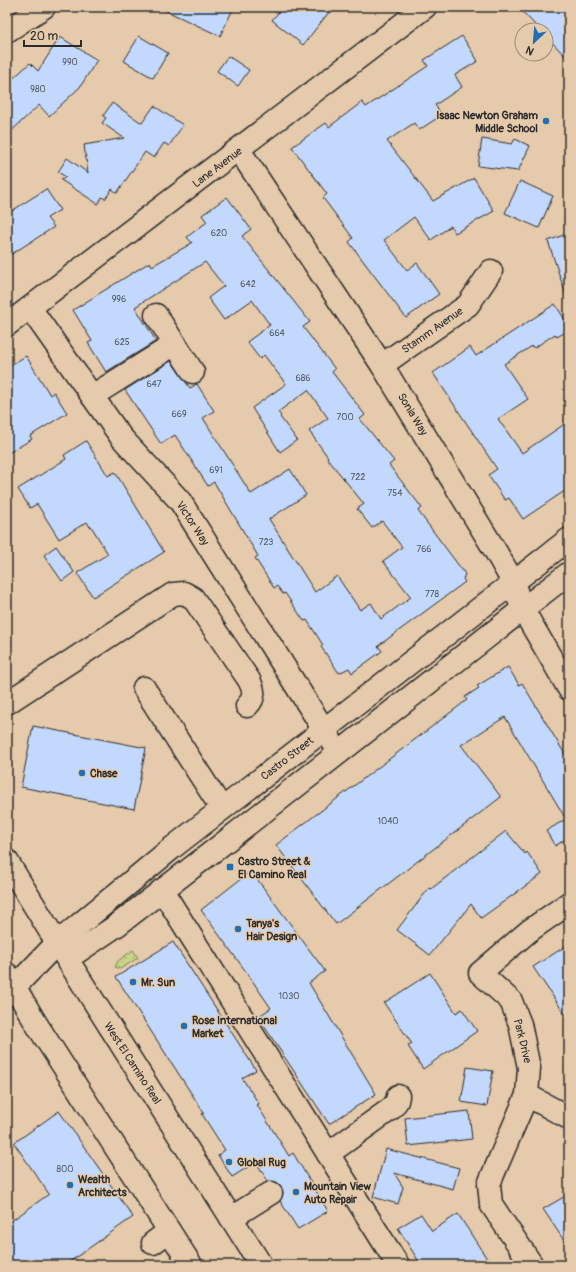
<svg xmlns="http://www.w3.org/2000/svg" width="576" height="1272" font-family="Pangolin,sans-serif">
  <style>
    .grass { fill: url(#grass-dots); stroke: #7a805a }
    .building { fill: #c3d8fd; stroke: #2b2b2b }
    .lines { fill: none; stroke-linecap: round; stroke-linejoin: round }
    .minor-casing { stroke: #2b2b2b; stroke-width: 25 }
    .major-casing { stroke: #2b2b2b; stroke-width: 25 }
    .minor { stroke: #e5caac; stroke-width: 22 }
    .major { stroke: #e5caac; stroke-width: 22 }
    .poi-dot { fill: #1f6fb2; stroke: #e5caac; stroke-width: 1.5 }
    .labels { text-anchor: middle; stroke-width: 3; stroke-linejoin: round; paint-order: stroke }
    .number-label { font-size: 9px; fill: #515660 }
    .poi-label { font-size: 11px; font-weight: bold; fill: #2b2b2b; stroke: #e5caac; text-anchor: start }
    .street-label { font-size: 11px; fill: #2b2b2b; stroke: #e5caac }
  </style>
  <defs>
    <pattern id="grass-dots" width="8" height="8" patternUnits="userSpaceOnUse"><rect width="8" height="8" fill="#c9d588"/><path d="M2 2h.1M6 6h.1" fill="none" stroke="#adb776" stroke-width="1.8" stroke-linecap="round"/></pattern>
  </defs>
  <rect width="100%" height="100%" fill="#e5caac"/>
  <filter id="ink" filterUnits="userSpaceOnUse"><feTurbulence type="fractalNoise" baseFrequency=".025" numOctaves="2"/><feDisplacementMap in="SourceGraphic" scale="8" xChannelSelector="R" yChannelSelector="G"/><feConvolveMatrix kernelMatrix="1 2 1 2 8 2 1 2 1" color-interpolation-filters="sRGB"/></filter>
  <g filter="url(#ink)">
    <!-- grass -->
    <polygon class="grass" points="133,950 138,958 120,969 115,967 118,961"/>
    <!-- building -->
    <g class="building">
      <polygon points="158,7 234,7 220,36"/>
      <polygon points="283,7 333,7 303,45 272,20"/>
      <polygon points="518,7 569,7 569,60 546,36 546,30 540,30"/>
      <polygon points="139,36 168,53 153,78 124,61"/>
      <polygon points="462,36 478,61 455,75 462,87 435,105 442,115 419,130 414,123 387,141 433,201 474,178 494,211 455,233 451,226 431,240 414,217 384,240 407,270 417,263 439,294 406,318 349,242 353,238 323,198 327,194 292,147 326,123 329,127 362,102 366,107 428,66 424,60"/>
      <polygon points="60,37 97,60 80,87 49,116 39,105 7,135 7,84 30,63 38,71"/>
      <polygon points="228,56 249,70 238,86 217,71"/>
      <polygon points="112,103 142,123 154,106 183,125 169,146 164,143 154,158 145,152 117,193 112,189 105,199 102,197 98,204 61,180 66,177 58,172 67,158 88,173 84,145 124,138 102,123 106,118 103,116"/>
      <polygon points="482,139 512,144 515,139 530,146 518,171 478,166"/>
      <polygon points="520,181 553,196 539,228 505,213"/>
      <polygon points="46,189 60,210 47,218 54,227 7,257 7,214"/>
      <polygon points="227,197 251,229 242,236 310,322 303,327 335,369 332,372 365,415 360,419 394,461 389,465 422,508 418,511 465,574 463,579 465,582 378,646 382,651 352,673 349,668 339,673 324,651 321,647 323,645 307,620 304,621 285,593 283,594 277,586 274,588 255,558 258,556 214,482 208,486 175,435 161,444 125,390 171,361 190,388 197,384 214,411 203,418 251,494 290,469 306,495 269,519 315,592 337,576 360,610 371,603 381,619 411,597 383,561 402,547 382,521 372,528 357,509 364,504 327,458 328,457 309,431 328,418 308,390 278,412 281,416 280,417 297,440 280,452 252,408 286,384 264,355 260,359 247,342 270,325 252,300 224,320 208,298 224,286 205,262 135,307 156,341 106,372 88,343 92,341 73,310 150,262 152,266 192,243 187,237 207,222 202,215"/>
      <polygon points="569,233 569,295 566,295 548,241"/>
      <polygon points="555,304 569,326 569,330 557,337 555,334 534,348 532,346 504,364 528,399 498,419 522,453 569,421 569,488 523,519 509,498 505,500 488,475 497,469 433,373 470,347 476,356"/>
      <polygon points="26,356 50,395 54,392 67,413 30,436 32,439 7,454 7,367"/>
      <polygon points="86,441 108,476 115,472 164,552 93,597 77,573 108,554 91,526 90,527 87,522 59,539 37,504 30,508 18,489 66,459 64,455"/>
      <polygon points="56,546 74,572 62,581 44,555"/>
      <polygon points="508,667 519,685 522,683 569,761 569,837 555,846 546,831 566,819 505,717 461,745 501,797 336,924 276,845 467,700 465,697 479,688 477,686"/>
      <polygon points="33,726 146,748 134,809 21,787"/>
      <polygon points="506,831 525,854 527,852 542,874 481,918 471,904 430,955 397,930 429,888 431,889"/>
      <polygon points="251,871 325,971 309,983 376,1094 329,1124 258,1017 271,1008 247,973 201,910"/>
      <polygon points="173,942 256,1070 242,1078 259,1104 257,1105 289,1156 293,1153 328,1211 298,1229 280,1201 283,1193 281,1186 276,1182 268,1181 256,1162 232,1177 218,1155 225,1150 202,1114 204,1113 116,977"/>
      <polygon points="569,944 569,1020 533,967"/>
      <polygon points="430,973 456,1013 462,1009 477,1031 423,1069 408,1046 412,1044 384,1003"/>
      <polygon points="467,1067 493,1071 487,1106 461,1102"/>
      <polygon points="59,1111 133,1217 65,1265 7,1265 7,1224 49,1194 14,1143"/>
      <polygon points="469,1111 472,1139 408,1146 405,1118"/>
      <polygon points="386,1149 459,1168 453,1189 394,1173 403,1187 398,1204 373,1197"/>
      <polygon points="569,1194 569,1248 543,1209"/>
      <polygon points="421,1214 432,1231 458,1214 491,1265 421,1265 398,1228"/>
    </g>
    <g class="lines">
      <!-- minor casing -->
      <g class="minor-casing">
        <g id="minor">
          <polyline points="7,31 44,7"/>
          <polyline points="239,150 382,365 496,552 513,582 522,608 569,689"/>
          <polyline points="30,308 121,437 180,501 331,741"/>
          <polyline points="156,315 193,372"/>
          <polyline points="7,325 425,7"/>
          <polyline points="382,365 468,305 491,271"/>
          <polyline points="92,396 175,344"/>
          <polyline points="144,688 222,809"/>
          <path d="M7,703l166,-109 11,-1 9,5 56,82c5,10 7,17 -2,26"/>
          <polyline points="162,890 398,1265"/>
          <polyline points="57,943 172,848 569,539"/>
          <polyline points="67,959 116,926 216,849 569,573"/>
          <polyline points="527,1095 569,1118"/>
          <polyline points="328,1154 392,1108 397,1101 398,1096"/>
          <polyline points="231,1218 271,1193"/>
          <polyline points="153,1243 169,1231"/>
          <polyline points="532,1265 491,1204 489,1184 527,1095 529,1068 520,1024 511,1001 480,973 529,931 569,903"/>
        </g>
      </g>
      <!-- major casing -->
      <g class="major-casing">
        <g id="major">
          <polyline points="7,861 67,959 261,1265"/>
          <polyline points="7,974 37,1025 191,1265"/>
          <polyline points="7,995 57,943"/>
        </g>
      </g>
      <!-- minor -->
      <use href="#minor" class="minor"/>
      <!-- major -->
      <use href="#major" class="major"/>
    </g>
  </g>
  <!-- markers -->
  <g class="poi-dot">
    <circle cx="546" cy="121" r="4"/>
    <circle cx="82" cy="773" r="4"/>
    <rect x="226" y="863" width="8" height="8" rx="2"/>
    <circle cx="238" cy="929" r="4"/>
    <circle cx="133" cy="982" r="4"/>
    <circle cx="184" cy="1026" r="4"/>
    <circle cx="229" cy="1162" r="4"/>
    <circle cx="70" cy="1185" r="4"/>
    <circle cx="296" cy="1192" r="4"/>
  </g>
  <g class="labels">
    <!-- number labels -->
    <g class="number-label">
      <text x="70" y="65">990</text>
      <text x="38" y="92">980</text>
      <text x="219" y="236">620</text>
      <text x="248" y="287">642</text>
      <text x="119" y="302">996</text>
      <text x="277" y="336">664</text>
      <text x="122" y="345">625</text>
      <text x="303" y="381">686</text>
      <text x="154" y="387">647</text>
      <text x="179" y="417">669</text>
      <text x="345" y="420">700</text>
      <text x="216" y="473">691</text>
      <text x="358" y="480">722</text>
      <text x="395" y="496">754</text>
      <text x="266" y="545">723</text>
      <text x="424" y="552">766</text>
      <text x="432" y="597">778</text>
      <text x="388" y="824">1040</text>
      <text x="289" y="999">1030</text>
      <text x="65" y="1172">800</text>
    </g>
    <!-- poi labels -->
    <g class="poi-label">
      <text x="538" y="119" text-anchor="end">Isaac Newton Graham<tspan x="538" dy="13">Middle School</tspan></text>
      <text x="90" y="777">Chase</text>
      <text x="238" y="865">Castro Street &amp;<tspan x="238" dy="13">El Camino Real</tspan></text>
      <text x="246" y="927">Tanya's<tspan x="246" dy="13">Hair Design</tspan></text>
      <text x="141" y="986">Mr. Sun</text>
      <text x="192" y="1024">Rose International<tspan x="192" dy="13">Market</tspan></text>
      <text x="237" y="1166">Global Rug</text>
      <text x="78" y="1183">Wealth<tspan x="78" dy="13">Architects</tspan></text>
      <text x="304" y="1190">Mountain View<tspan x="304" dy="13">Auto Repair</tspan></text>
    </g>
    <!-- street labels -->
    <g class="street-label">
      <text transform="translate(217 167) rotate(-37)" y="4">Lane Avenue</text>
      <text transform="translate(432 330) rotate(-35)" y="4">Stamm Avenue</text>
      <text transform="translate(413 414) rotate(59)" y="4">Sonia Way</text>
      <text transform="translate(193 523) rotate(57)" y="4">Victor Way</text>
      <text transform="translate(287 758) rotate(-38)" y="4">Castro Street</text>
      <text transform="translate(523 1041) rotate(76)" y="4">Park Drive</text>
      <text transform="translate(133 1063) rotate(57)" y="4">West El Camino Real</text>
    </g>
  </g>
  <!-- margin -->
  <rect width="576" height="1272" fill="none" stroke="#e5caac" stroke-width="24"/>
  <rect x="12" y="12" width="552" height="1248" fill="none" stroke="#2b2b2b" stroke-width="1.5" filter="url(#ink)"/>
  <!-- north arrow -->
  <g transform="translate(534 42) rotate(206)"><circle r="19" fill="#e5caac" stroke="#9b8a78"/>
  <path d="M0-3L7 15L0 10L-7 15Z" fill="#1f6fb2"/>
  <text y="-6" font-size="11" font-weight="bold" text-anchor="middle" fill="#2b2b2b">N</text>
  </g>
  <!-- scale -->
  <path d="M24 40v6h57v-6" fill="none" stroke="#2b2b2b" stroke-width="2"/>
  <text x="30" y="40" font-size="12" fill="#2b2b2b" stroke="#e5caac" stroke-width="3" paint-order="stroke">20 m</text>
</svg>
